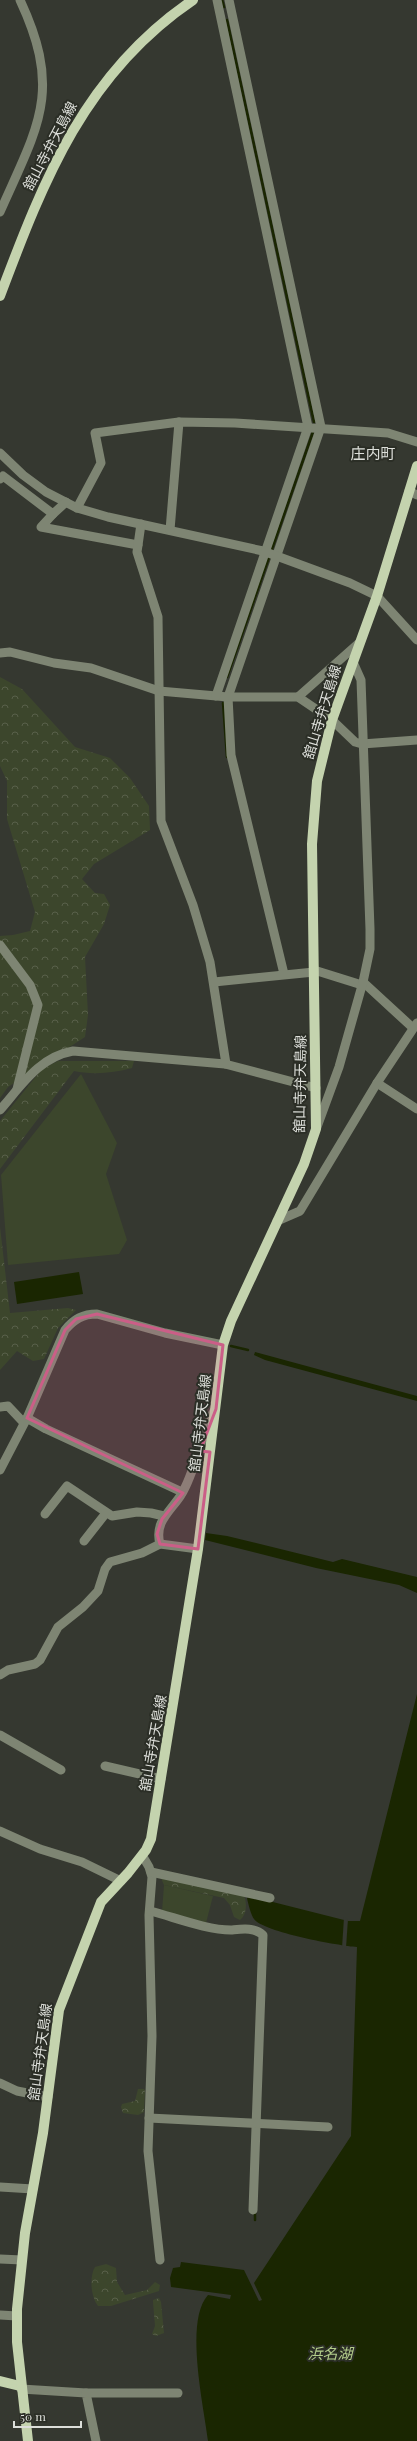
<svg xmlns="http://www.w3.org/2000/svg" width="417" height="2441" font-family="'Playfair Display','Noto Sans JP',serif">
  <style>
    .forest { fill: url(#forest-crowns) }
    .park { fill: #3c462c }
    .water { fill: #1a2601 }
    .pier { fill: #353830 }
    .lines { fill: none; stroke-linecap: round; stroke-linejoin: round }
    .stream { stroke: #1a2601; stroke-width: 2.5 }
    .minor { stroke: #7e8573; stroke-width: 9 }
    .major { stroke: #c4d3ae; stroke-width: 10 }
    .marked { fill: #cb5e87; fill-opacity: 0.2; stroke: #cb5e87; stroke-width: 3; stroke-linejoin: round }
    .labels { text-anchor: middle; stroke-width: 4; stroke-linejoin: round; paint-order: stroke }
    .street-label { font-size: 14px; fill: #dddfda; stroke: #2b2e26 }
    .neighbourhood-label { font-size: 15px; fill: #dddfda; stroke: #2b2e26 }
    .water-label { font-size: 15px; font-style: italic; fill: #b3cd8b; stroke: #2b2e26 }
  </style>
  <defs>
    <pattern id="forest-crowns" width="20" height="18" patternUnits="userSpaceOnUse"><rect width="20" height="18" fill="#3c462c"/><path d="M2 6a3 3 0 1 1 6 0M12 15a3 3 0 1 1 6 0" fill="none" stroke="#58604a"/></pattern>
  </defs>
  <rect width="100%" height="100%" fill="#353830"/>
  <!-- forest -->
  <g class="forest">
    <polygon points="0,677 22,689 75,747 110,758 130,778 149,806 150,830 94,864 82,879 95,893 104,894 110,905 104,924 85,957 88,1015 85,1037 8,1087 0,1098 0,936 13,935 30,931 35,912 7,819 7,781 0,766"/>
    <path d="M58,1061h76l-2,7c-19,5 -39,7 -58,3l-74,98v-48l42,-52z"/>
    <polygon points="0,1227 10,1313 68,1308 76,1310 58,1328 44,1359 33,1361 17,1351 0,1370"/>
    <path d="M161,1878l83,17c3,8 3,20 -4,25l-6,-3 -4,-12 -6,-7 -60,-13z"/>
    <polygon points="138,2089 144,2089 145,2091 144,2112 138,2115 123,2113 121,2107 122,2104 135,2101"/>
    <path d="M106,2264l10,4 1,14 8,13 22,-5 8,-8 5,3 -1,6 -48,15h-13c-7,-9 -9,-29 -3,-39z"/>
    <polygon points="159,2298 161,2302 164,2333 156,2336 152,2334 155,2326 153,2302 153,2300"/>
  </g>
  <!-- park -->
  <g class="park">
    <polygon points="81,1074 117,1143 106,1174 127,1240 119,1254 8,1265 1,1175"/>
    <polygon points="164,1885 213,1896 206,1923 162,1911"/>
  </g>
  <!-- water -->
  <g class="water">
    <polygon points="79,1272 83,1294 17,1304 14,1282"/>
    <polygon points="255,1352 417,1396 417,1401 265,1360 254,1355"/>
    <polygon points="206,1533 227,1536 333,1562 342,1559 417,1577 417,1593 399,1585 316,1568 205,1540"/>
    <path d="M417,1694v747h-209c-4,-34 -24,-120 0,-146l22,4 1,-4 -60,-8 -1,-9 3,-10 7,-1 1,-5 63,8 15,31 3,-1 -8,-17 97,-147 6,-189c-17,-1 -94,-15 -103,-28 -3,-4 -6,-16 -7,-21l2,-2 99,25h12z"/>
  </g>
  <!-- pier -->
  <polygon class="pier" points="344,1917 348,1919 346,1948 342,1948"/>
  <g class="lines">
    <!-- stream -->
    <g class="stream">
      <polyline points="222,0 224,7"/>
      <polyline points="227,20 314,422"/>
      <polyline points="227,677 313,432"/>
      <polyline points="223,703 227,757"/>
      <polyline points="231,1346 248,1350"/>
      <polyline points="255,2220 255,2212"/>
    </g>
    <!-- minor -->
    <g class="minor">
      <polyline points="229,0 321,427 228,697 231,755 284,974"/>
      <path d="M0,212c38,-86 63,-120 20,-212"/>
      <polyline points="0,453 23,475 46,492 77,508 108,517 263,551 350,583 377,596 417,640"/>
      <polyline points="0,479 3,476 53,514 66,502"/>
      <polyline points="409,491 417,495"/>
      <polyline points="77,508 101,463 95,433 179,422 235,423 388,433 417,442"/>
      <polyline points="53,514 41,527 138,545"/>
      <polyline points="141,524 137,552 158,617 161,821 193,905 210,962 226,1064"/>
      <polyline points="170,530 179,422"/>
      <polyline points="0,653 10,652 54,663 91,668 159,691 228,697 298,697 332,720 355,742 362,744 417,740"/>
      <polyline points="353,662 361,680 370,929 370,949 363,982 413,1028"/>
      <polyline points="216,696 308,427 217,0"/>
      <polyline points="298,697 360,642"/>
      <polyline points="0,945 30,985 38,1005 17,1089"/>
      <polyline points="314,970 362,985"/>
      <polyline points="214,982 314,972"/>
      <polyline points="377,1083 417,1109"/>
      <path d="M0,1110c21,-24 39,-53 73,-59l152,13 91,24"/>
      <polyline points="317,1127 339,1067 363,982"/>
      <polyline points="277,1221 300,1211 377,1083 417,1023"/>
      <polyline points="0,1407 8,1406 24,1423"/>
      <polyline points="27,1418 46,1429 182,1492"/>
      <path d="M0,1470l27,-52 38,-88c9,-11 18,-16 32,-16l68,19 58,12"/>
      <polyline points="45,1514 67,1486 112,1516 137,1512 151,1513 164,1516"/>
      <polyline points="84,1541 106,1513"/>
      <path d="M160,1544c-6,-22 10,-32 21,-49 16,-26 18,-58 33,-84"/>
      <polyline points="0,1675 8,1670 35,1664 40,1660 58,1627 83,1607 98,1591 105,1569 110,1562 142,1553 160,1544 198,1549"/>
      <polyline points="0,1735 61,1770"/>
      <polyline points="105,1766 161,1779"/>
      <polyline points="0,1831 40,1849 82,1862 121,1881"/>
      <polyline points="142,1855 149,1867 152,1877 149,1915 152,2036 148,2151 160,2260"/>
      <polyline points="151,1872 270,1898"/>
      <path d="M150,1911c24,6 57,19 81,19 11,-1 23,-3 32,5l-10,275"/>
      <polyline points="0,2083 17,2091 48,2097"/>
      <polyline points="149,2118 328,2127"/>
      <polyline points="0,2187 33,2189"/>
      <polyline points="0,2259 22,2260"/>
      <polyline points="0,2315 17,2316"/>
      <polyline points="21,2389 86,2393 96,2441"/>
      <polyline points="86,2393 178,2393"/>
    </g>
    <!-- major -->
    <g class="major">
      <path d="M0,296c44,-117 85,-223 193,-296"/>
      <polyline points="0,2381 20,2386"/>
      <polyline points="28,2441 17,2342 17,2309 25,2233 43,2133 59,2010 101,1902 128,1873 146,1850 151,1839 198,1549 223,1345 231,1321 304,1164 316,1129 312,844 317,781 332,720 377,596 417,466"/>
    </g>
  </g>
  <!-- marked area -->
  <path class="marked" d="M97,1314l126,31 -7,64 -16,42 10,1 -12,97 -38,-5 -3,-10 5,-15 21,-26 -156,-75 38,-88 11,-11z"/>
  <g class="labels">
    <!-- street labels -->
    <g class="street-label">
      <text transform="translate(50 146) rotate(-62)" y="5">舘山寺弁天島線</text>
      <text transform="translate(322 712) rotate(-73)" y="5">舘山寺弁天島線</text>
      <text transform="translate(300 1084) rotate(-89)" y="5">舘山寺弁天島線</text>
      <text transform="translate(200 1423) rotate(-83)" y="5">舘山寺弁天島線</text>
      <text transform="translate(153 1743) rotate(-80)" y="5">舘山寺弁天島線</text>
      <text transform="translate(40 2052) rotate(-82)" y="5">舘山寺弁天島線</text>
    </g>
    <!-- neighbourhood labels -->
    <g class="neighbourhood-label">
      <text x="373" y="459">庄内町</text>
    </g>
    <!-- water labels -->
    <g class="water-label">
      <text x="330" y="2359">浜名湖</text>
    </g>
  </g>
  <!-- scale -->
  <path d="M14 2421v6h67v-6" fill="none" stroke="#dddfda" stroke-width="2"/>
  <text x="20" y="2421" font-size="12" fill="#dddfda" stroke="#2b2e26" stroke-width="3" paint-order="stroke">50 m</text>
</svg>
